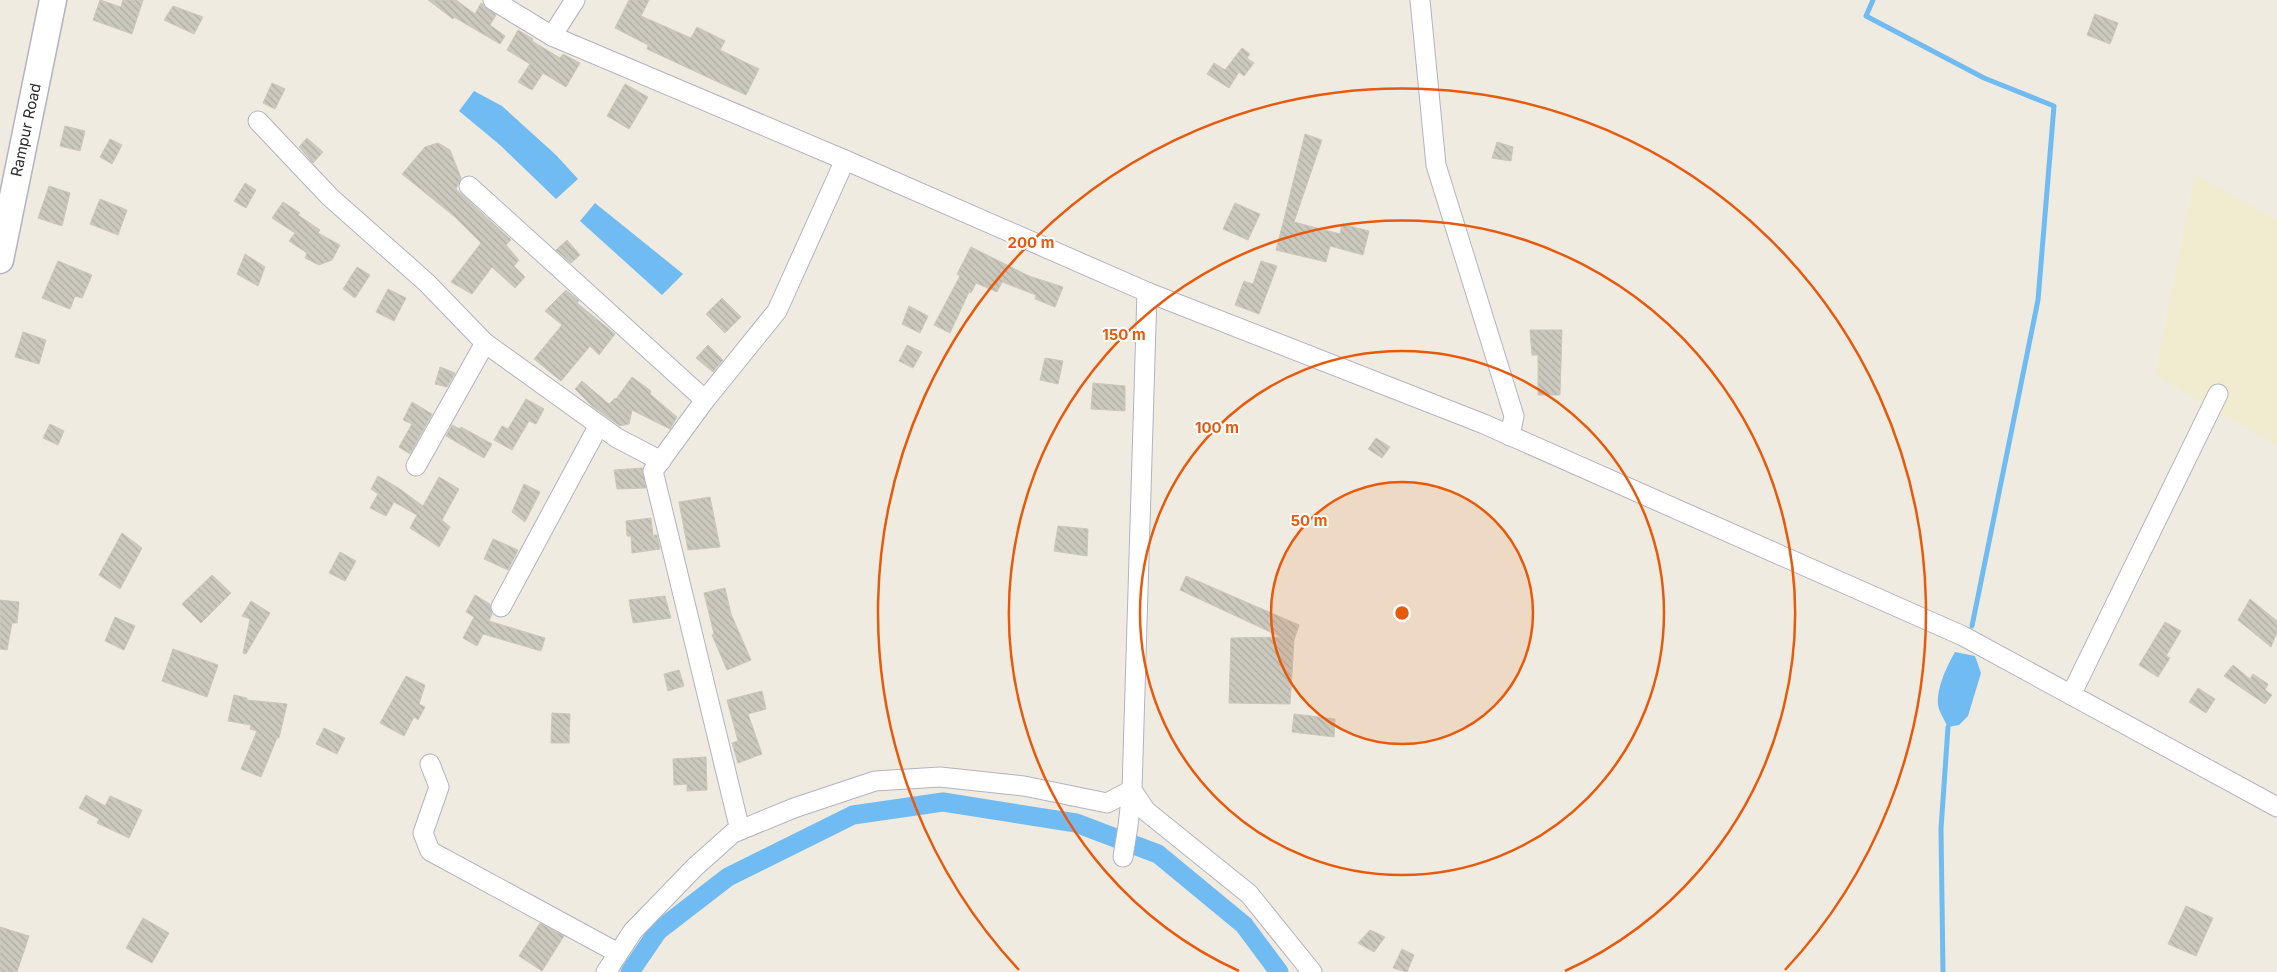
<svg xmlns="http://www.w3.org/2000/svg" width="2277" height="972" font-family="Inter,sans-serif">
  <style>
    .education { fill: #f1ebcf }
    .water { fill: #71bbf3 }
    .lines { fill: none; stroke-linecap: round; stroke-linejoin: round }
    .stream { stroke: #71bbf3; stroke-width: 5 }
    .canal { stroke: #71bbf3; stroke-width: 19 }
    .building { fill: url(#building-back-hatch); stroke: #cbc7b9 }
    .minor-casing { stroke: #b3b3c1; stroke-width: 21 }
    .secondary-casing { stroke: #b3b3c1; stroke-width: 29 }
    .minor { stroke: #fff; stroke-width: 19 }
    .secondary { stroke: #fff; stroke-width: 26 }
    .ring { fill: none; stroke: #e8590c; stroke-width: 2.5 }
    .labels { text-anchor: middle; stroke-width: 4; stroke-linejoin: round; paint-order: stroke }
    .street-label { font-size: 15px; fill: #2d2d2d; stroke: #fff }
    .centre { fill: #e8590c; stroke: #fff; stroke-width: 2.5 }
    .ring-label { font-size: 15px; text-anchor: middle; font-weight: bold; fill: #e8590c; stroke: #fff; stroke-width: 4; stroke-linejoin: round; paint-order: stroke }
  </style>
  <defs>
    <pattern id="building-back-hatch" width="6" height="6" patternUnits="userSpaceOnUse" patternTransform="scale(1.25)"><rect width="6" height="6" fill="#cbc9be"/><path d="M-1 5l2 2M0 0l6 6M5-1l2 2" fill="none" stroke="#afada4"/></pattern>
  </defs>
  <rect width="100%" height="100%" fill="#efebe0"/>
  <!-- education -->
  <polygon class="education" points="2195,175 2277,220 2277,445 2155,375"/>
  <!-- water -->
  <g class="water">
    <polygon points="474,91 502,106 556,155 578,179 556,199 500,145 459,111"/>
    <polygon points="595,203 683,274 662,295 580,221"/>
    <path d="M1955,652l20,4 6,17 -13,43 -9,9 -11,2c-3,-6 -7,-12 -9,-18 -5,-17 8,-43 16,-57z"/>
  </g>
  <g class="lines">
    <!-- stream -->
    <g class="stream">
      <polyline points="1873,0 1866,16 1984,78 2054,106 2038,300 1972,626"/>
      <polyline points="1943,972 1941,829 1948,727"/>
    </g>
    <!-- canal -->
    <polyline class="canal" points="630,972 658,931 728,877 853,815 943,802 1076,823 1158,854 1244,925 1279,972"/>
  </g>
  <!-- building -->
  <g class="building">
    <polygon points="100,0 121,7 123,0 143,0 132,34 93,20"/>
    <polygon points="428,0 456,0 475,14 481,3 496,15 490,25 505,36 500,44 454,17 453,19"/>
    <polygon points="629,0 649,0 641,16 691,38 697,27 725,41 720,50 759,69 746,95 647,49 648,45 615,28"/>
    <polygon points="173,6 203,17 194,34 164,20"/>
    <polygon points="2095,14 2118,23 2110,44 2087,35"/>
    <polygon points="518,30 533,39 532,41 560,58 563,54 580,63 566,87 543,73 532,90 518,82 530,64 507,50"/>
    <polygon points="1242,48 1250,54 1247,58 1254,63 1244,76 1239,72 1229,88 1207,74 1214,63 1225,70"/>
    <polygon points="272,83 285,89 275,109 263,103"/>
    <polygon points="625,84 648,97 629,129 607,116"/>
    <polygon points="65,126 85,131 80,151 60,146"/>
    <polygon points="1305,134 1322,140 1294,222 1340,234 1342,224 1369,231 1363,255 1330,246 1326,262 1276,250 1284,219 1291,221 1284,219"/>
    <polygon points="307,138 323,152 313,163 299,147"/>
    <polygon points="110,139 122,145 112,164 100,157"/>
    <polygon points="1497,142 1513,147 1511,161 1492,158"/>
    <polygon points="438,143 450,150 461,178 456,189 511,240 506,245 519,260 514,266 525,277 515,288 492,267 472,294 451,282 481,243 455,217 402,174 425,147"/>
    <polygon points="245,183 256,190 246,208 234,201"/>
    <polygon points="49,186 70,193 62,226 38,218"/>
    <polygon points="100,199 127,210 118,235 90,224"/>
    <polygon points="283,202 300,213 298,215 320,230 318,233 340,245 332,260 319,265 305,258 307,253 289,241 295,233 272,218"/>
    <polygon points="1235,203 1260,214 1248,240 1223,229"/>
    <polygon points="567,240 580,255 571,263 556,250"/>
    <polygon points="971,247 1029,276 1063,287 1055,307 1035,299 1036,295 1002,282 997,292 976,283 971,293 969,292 950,333 934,325 960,276 957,274"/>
    <polygon points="245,254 265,267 258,286 237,274"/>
    <polygon points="58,261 92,275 82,298 75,296 70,309 42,298"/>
    <polygon points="1261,261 1277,266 1259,314 1235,305 1244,281 1253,284"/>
    <polygon points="357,267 370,275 355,298 343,289"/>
    <polygon points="388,289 406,298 394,321 376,312"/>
    <polygon points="566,290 579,301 577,303 615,334 599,355 590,346 561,381 534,359 562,325 545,311"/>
    <polygon points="722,298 741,317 725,333 706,314"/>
    <polygon points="909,306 928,316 920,333 902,324"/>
    <polygon points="1530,330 1562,330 1560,395 1538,395 1538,355 1532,355"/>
    <polygon points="23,332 46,340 39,364 15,357"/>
    <polygon points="708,345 723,360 713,372 696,358"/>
    <polygon points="907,345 922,352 913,368 899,361"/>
    <polygon points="1045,358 1063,361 1058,384 1040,380"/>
    <polygon points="440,367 455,373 447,387 435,384"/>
    <polygon points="632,377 651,391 650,394 677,417 670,429 632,410 629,424 620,426 592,406 575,389 582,381 609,404 615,398 616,399"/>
    <polygon points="1093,383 1125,386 1125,411 1091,409"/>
    <polygon points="526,399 544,409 536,424 529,421 512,450 494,440 502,426 508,429"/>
    <polygon points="412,402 432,414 410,454 399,447 412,424 403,420"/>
    <polygon points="50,424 64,431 58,445 43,438"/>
    <polygon points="452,425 460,429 461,427 492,444 484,458 446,436"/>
    <polygon points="1376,438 1390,447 1382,458 1368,449"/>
    <polygon points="642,468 646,488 617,489 614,470"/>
    <polygon points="378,476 400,489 423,506 439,477 459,489 442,520 450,527 439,547 410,528 417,515 394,502 386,516 370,508 378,494 371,489"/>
    <polygon points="524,484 540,492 525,522 512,512"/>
    <polygon points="710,497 720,547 688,550 679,502"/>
    <polygon points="651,518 653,535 657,535 660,549 632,553 631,536 627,536 626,521"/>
    <polygon points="1058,526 1088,529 1087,556 1054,551"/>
    <polygon points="122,533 142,548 120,589 99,575"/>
    <polygon points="493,539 518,550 508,570 484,559"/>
    <polygon points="340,552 356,561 345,581 329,573"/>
    <polygon points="212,575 231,593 201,623 182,604"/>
    <polygon points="1186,576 1299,625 1294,640 1290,704 1229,703 1231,638 1281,637 1180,590"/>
    <polygon points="725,588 731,614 751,660 727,670 712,635 714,634 704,593"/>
    <polygon points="475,595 490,604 492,614 489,621 545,638 541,651 483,634 477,646 463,638 474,617 466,612"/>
    <polygon points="665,596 671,618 633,623 629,600"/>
    <polygon points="2250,599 2277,621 2277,632 2271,647 2238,620"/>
    <polygon points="0,600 19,602 17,623 12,623 7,650 0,649"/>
    <polygon points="251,601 270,613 246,654 243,653 250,619 242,616"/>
    <polygon points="115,617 135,626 124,650 105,641"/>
    <polygon points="2165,622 2181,631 2166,656 2170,658 2158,677 2139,665"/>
    <polygon points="173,649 218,665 207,697 162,681"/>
    <polygon points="2233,665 2250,679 2253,674 2268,684 2265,690 2272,695 2265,704 2224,676"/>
    <polygon points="679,670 684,686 668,691 664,674"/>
    <polygon points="406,676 425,685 419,704 425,707 418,720 414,717 404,736 380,723"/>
    <polygon points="2198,688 2215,699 2206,713 2189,702"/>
    <polygon points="762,691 766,709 748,714 762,754 738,763 732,743 738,741 727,700"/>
    <polygon points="234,695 247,698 247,700 287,704 279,738 277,738 261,777 241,769 257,731 250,729 251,725 228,721"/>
    <polygon points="552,713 570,714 569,743 551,743"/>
    <polygon points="1294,714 1335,719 1334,737 1292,732"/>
    <polygon points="324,728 345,738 337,754 316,744"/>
    <polygon points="706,757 707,790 687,791 687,784 674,785 673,759"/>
    <polygon points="86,795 105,806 110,796 142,810 129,838 97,823 99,819 79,808"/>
    <polygon points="2186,906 2213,918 2196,956 2168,944"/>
    <polygon points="143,918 169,933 152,963 126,948"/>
    <polygon points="540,923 564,936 542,971 519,956"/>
    <polygon points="0,927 29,936 17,972 0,972"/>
    <polygon points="1370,930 1385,937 1374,952 1358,943"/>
    <polygon points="1402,949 1414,955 1407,972 1393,968"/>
  </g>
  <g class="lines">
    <!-- minor casing -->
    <g class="minor-casing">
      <g id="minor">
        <polyline points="493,0 552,36 845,160 1147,292 1484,424 1963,636 2277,807"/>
        <polyline points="1420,0 1436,165 1514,416 1510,436"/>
        <polyline points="552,36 575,0"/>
        <polyline points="258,121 330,197 427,283 485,343 617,438 661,461"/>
        <polyline points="469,186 705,400"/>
        <polyline points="1147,292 1132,790 1146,811 1249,894 1312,972"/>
        <polyline points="416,466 485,343"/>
        <polyline points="501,607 599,425"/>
        <polyline points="2071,695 2218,394"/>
        <polyline points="430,764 439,787 423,833 430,851 618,953"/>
        <polyline points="740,830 653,471 705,400 777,311 845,160"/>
        <polyline points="1123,857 1128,826 1132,790"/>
        <polyline points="606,972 633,931 695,867 733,833 794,808 875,781 940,777 1024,786 1107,803 1132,790"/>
      </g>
    </g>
    <!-- secondary casing -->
    <g class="secondary-casing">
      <polyline id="secondary" points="0,260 53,0"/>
    </g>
    <!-- minor -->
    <use href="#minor" class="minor"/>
    <!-- secondary -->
    <use href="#secondary" class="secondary"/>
  </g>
  <!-- distance rings -->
  <circle cx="1402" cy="613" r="131" fill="#e8590c" fill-opacity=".12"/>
  <g class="ring">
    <circle cx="1402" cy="613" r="131"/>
    <circle cx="1402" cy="613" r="262"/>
    <path d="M1239 971A393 393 0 1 1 1565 971"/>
    <path d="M1019 970A524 524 0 1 1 1785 970"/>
  </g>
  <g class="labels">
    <!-- street labels -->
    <g class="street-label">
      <text transform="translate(26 130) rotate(-78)" y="5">Rampur Road</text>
    </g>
  </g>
  <circle cx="1402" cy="613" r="8" class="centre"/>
  <g class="ring-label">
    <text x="1031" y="248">200 m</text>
    <text x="1124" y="340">150 m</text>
    <text x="1217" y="433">100 m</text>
    <text x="1309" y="526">50 m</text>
  </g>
</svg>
